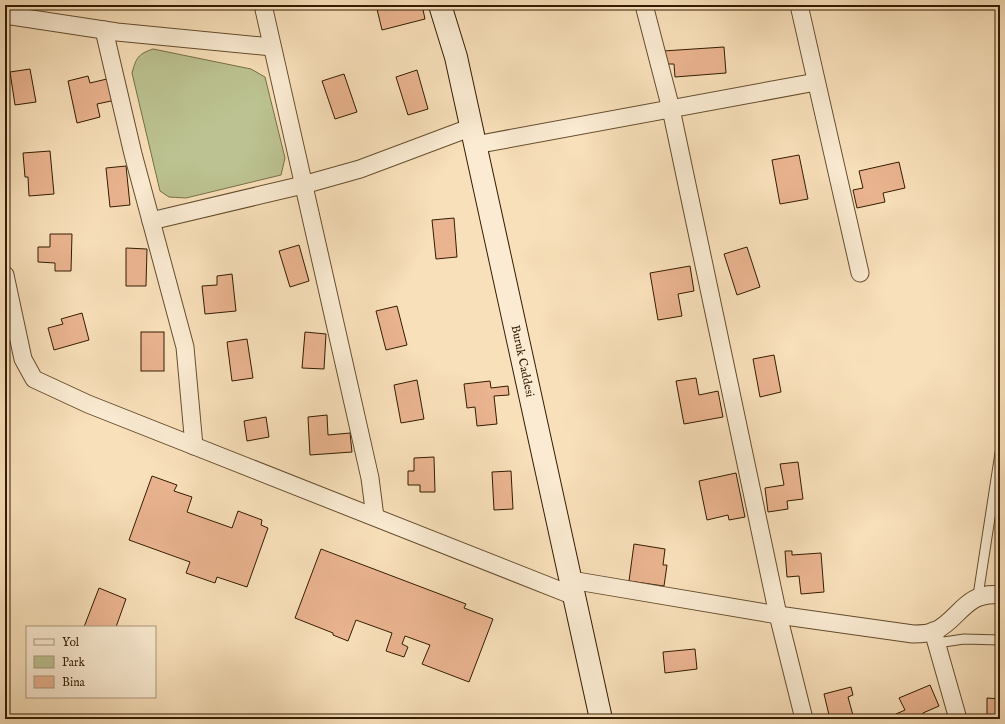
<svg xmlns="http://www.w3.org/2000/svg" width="1005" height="724" font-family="'IM FELL English',serif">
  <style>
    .green { fill: #bcc291; stroke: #786f48 }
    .building { fill: #eab490; stroke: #341c00 }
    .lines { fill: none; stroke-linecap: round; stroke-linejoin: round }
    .service-casing { stroke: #654d2e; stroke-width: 11 }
    .minor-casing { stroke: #654d2e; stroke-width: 19 }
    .secondary-casing { stroke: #341c00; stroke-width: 24 }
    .service { stroke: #faebd2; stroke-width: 9 }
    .minor { stroke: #faebd2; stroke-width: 17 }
    .secondary { stroke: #faebd2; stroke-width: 22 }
    .labels { text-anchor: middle; stroke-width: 4; stroke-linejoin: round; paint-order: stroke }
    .street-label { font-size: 12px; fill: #341c00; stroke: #faebd2 }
  </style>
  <rect width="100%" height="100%" fill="#f8e0ba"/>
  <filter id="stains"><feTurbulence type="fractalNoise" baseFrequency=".005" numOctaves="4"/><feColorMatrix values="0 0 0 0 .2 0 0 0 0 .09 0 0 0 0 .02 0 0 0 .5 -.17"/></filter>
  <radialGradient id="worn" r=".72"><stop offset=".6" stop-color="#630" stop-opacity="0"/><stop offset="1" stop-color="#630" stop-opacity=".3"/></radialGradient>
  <!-- green -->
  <path class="green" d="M153,49l98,20 14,8 20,81 -4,17 -95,23 -17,-1 -9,-6 -28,-118c4,-15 6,-19 21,-24z"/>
  <!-- building -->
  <g class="building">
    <polygon points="182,5 211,5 210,8"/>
    <polygon points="376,5 400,5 400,7 406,5 422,5 425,19 382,30"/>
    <polygon points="724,47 726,73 675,77 674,64 664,64 663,51"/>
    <polygon points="30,69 36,102 15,105 10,72"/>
    <polygon points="417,70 428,109 408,115 396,77"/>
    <polygon points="344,74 357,112 335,119 322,81"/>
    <polygon points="88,76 90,83 111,78 116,100 97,104 100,117 77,123 68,81"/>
    <polygon points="50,151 54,194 29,196 28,177 25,177 23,153"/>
    <polygon points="799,155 808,199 780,204 772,160"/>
    <polygon points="899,162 905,188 883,193 885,202 857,208 853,190 863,188 859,171"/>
    <polygon points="126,166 130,205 110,207 106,168"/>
    <polygon points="454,218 457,257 436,259 432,220"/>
    <polygon points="50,234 72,234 71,271 55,271 55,263 38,262 38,247 50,247"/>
    <polygon points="299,245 309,281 290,287 279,251"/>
    <polygon points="747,247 760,287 737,295 724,254"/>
    <polygon points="126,248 147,249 146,286 126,286"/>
    <polygon points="690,266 694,291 678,294 682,316 658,320 650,273"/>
    <polygon points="232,274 236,311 205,314 202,286 217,285 217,276"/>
    <polygon points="397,306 407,345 386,350 376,311"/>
    <polygon points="82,313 89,340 54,350 48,328 63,324 61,319"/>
    <rect x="141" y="332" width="23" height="39"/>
    <polygon points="305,332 326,334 324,369 302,368"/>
    <polygon points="247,339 253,378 232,381 227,342"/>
    <polygon points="774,355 781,392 760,397 753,359"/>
    <polygon points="696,378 699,395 718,391 723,417 684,424 676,381"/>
    <polygon points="417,380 424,419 401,423 394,385"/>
    <polygon points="490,381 491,388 508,386 509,395 494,396 497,424 477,426 475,407 467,408 464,384"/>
    <polygon points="327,415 328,435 350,433 352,452 310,455 308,417"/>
    <polygon points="266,417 269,437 247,441 244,421"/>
    <polygon points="434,457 435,492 420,492 420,485 408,485 408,471 414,471 414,458"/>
    <polygon points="798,462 803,499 787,501 788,509 768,512 765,488 784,485 780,464"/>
    <polygon points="511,471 513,509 494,510 492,472"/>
    <polygon points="736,473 745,517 729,520 728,515 707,520 699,481"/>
    <polygon points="152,476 177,485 174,491 192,497 187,512 232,528 238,511 262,520 261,525 268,528 247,587 217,577 215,583 186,573 190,562 129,540"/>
    <polygon points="634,544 665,549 663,565 667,565 664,586 629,581"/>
    <polygon points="321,549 466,604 464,608 493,619 469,682 422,664 430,645 405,636 402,644 408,647 404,657 386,651 392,633 356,620 348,641 333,635 333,633 295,618"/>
    <polygon points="785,551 792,551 792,555 821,553 824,592 801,594 799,576 787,577"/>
    <polygon points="99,588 126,599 116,627 84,627"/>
    <polygon points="695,649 697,669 665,673 663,652"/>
    <polygon points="930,685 939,706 923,713 925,719 898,719 896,714 905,710 899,698"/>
    <polygon points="851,687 853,695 848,697 854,719 830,719 824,694"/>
    <polygon points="987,698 1000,699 1000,719 995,719 995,715 987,715"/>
  </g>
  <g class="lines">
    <!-- service casing -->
    <g class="service-casing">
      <g id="service">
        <polyline points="979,597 979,589 1000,453"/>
        <polyline points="937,643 964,639 1000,640"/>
      </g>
    </g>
    <!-- minor casing -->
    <g class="minor-casing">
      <g id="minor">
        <polyline points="263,5 370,478 375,517"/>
        <polyline points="644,5 671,109 778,615 804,719"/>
        <polyline points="799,5 860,273"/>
        <polyline points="5,15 117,32 272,47"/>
        <polyline points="104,30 133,154 185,347 194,446"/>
        <polyline points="475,145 816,82"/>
        <polyline points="151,221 303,185 360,169 472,127"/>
        <polyline points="5,275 23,359 34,379 88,404 574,596"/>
        <path d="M571,580l207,35 135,19c7,0 15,0 22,-3 25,-12 30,-40 65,-36"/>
        <polyline points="933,631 958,719"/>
      </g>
    </g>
    <!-- secondary casing -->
    <g class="secondary-casing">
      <polyline id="secondary" points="440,5 456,57 601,719"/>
    </g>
    <!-- service -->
    <use href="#service" class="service"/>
    <!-- minor -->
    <use href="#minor" class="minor"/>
    <!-- secondary -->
    <use href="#secondary" class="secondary"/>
  </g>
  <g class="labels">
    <!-- street labels -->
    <g class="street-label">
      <text transform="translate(523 361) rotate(78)" y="4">Buruk Caddesi</text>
    </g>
  </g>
  <!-- margin -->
  <rect width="1005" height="724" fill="none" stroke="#f8e0ba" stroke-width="20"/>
  <rect x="6" y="6" width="993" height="712" fill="none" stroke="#341c00" stroke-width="2"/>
  <rect x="10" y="10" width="985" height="704" fill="none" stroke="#341c00"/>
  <!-- legend -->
  <rect x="26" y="626" width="130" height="72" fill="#faebd2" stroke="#ab987e"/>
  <rect x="34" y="639" width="20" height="6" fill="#faebd2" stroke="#ab987e"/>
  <text x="62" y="646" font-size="12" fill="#341c00">Yol</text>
  <rect x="34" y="656" width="20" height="12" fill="#bcc291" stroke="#ab987e"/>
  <text x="62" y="666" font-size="12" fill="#341c00">Park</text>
  <rect x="34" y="676" width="20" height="12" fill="#eab490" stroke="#ab987e"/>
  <text x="62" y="686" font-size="12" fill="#341c00">Bina</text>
  <rect width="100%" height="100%" filter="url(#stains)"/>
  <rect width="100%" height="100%" fill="url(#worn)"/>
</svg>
